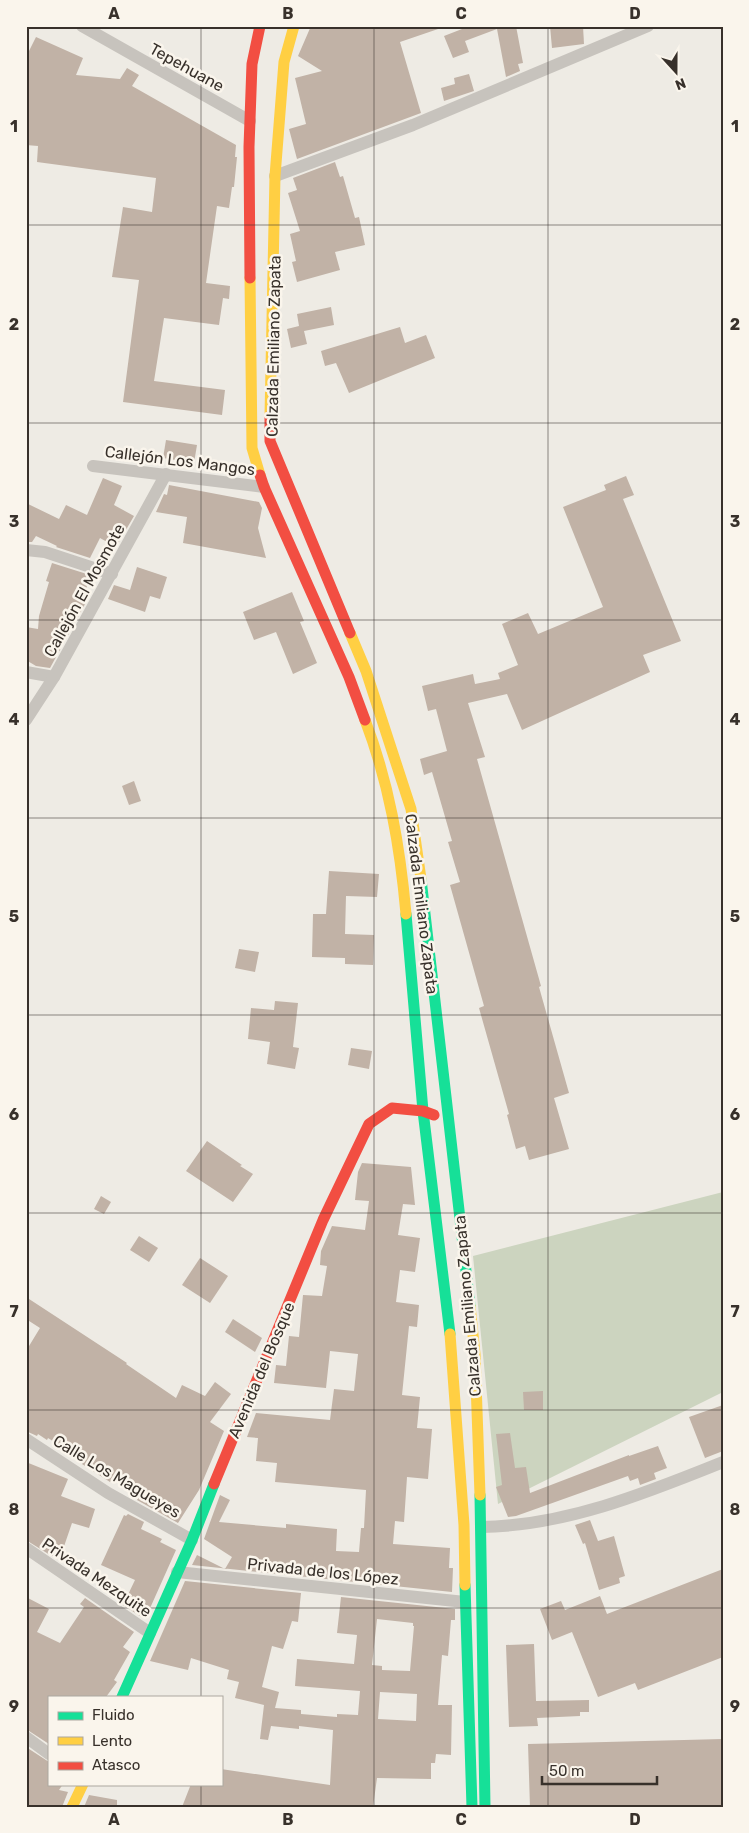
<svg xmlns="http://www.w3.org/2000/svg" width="749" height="1833" font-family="Rubik,sans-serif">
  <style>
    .green { fill: #ccd4bf }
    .building { fill: #c1b2a6; fill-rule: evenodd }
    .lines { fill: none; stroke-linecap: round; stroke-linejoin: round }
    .street { stroke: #c7c3bd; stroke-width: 12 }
    .fast { stroke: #16e098; stroke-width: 11 }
    .slow { stroke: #ffcf43; stroke-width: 11 }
    .jam { stroke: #f24e42; stroke-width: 11 }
    .grid { fill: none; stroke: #38312b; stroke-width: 1; stroke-opacity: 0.55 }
    .labels { text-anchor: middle; stroke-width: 5; stroke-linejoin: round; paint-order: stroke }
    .street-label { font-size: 16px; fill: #38312b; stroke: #faf5ec }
    .neatline { fill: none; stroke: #38312b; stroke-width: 2 }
    .grid-label { font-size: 16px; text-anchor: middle; font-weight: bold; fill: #38312b }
  </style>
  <rect width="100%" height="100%" fill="#eeebe4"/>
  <!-- green -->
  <polygon class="green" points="723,1192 723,1392 498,1504 473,1256"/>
  <!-- building -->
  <g class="building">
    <polygon points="311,26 441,26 441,28 400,42 421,113 297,159 289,129 306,124 295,78 322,71 298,56"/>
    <polygon points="461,26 516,26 523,63 518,64 520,71 506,77 497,29 465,41 469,52 453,58 444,36 462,29"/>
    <polygon points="550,26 583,26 584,44 552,48"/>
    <polygon points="36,37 83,58 76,75 120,79 127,68 139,75 132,86 236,145 235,157 237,157 234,187 232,187 229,208 217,206 206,283 230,286 229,299 223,298 219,325 164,318 154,381 225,390 222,415 123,402 139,280 112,277 123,207 152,212 156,178 37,162 38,146 26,145 26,57"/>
    <polygon points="469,74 474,91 444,101 441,88 455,84 454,78"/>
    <polygon points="335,162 340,177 343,176 355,218 359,217 365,245 335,252 340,270 297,282 292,262 296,261 290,234 300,231 288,193 297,190 293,178"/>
    <polygon points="331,307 334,325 304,331 307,344 291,348 287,329 299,326 297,314"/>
    <polygon points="400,327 405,343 426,335 435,358 349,393 336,363 325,366 321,351"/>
    <polygon points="166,440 197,445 194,463 163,458"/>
    <polygon points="626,476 634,495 623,499 681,641 643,655 650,672 522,730 507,694 468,703 485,757 477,759 541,986 539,987 569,1093 554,1098 569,1149 529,1160 525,1146 516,1149 507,1115 509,1114 479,1008 484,1006 450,885 460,882 448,842 452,841 432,772 424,775 420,759 447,751 436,709 428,711 422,686 473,674 475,684 500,679 498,673 518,665 502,624 528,613 538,634 603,607 563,507 606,490 604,485"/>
    <polygon points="103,478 122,486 114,505 134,516 116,547 100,538 90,558 56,547 57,546 36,536 32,542 26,542 26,503 59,519 66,505 87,515"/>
    <polygon points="169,485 259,502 262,508 258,528 266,558 183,543 187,517 156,512 164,494 167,495"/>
    <polygon points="52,563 90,575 85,593 90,595 50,668 36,666 26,660 26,627 38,629 39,616 49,582 46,581"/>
    <polygon points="137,567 167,577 160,599 150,596 145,612 108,599 114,585 130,590"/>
    <polygon points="292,592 304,621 300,622 317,663 293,674 276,632 254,640 243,612"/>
    <polygon points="134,781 141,801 129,805 122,786"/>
    <polygon points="329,871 379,874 377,897 346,896 345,934 374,935 373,965 345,964 345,958 312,957 313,914 326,914"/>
    <polygon points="239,949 259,952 255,972 235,968"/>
    <polygon points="275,1001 298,1003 293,1047 299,1048 295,1069 267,1064 270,1042 248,1039 251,1008 274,1010"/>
    <polygon points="351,1048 372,1051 369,1069 348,1065"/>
    <polygon points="207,1141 242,1165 240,1166 253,1174 233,1202 186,1171"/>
    <polygon points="362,1163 411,1167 415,1205 403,1204 398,1235 420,1238 415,1272 400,1270 396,1302 419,1305 417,1327 409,1326 402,1395 420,1397 417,1428 432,1429 428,1479 407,1477 404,1522 395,1521 393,1544 450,1548 449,1568 453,1568 452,1592 192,1565 197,1555 225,1569 232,1557 204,1539 220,1495 230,1500 219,1522 286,1528 286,1524 337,1529 336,1551 359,1552 361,1528 364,1528 366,1490 275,1482 277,1463 256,1461 258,1438 247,1437 256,1413 330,1420 334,1389 354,1391 358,1354 330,1351 326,1388 274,1383 276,1365 286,1366 289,1336 299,1337 303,1295 322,1296 327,1266 320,1265 321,1251 332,1226 365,1230 369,1201 355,1200 358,1172"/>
    <polygon points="101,1196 111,1202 104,1214 94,1209"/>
    <polygon points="139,1236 158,1248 149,1262 130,1250"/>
    <polygon points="200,1258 228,1276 210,1303 182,1285"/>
    <polygon points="26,1297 127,1363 126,1364 176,1398 182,1385 205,1396 215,1382 231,1394 210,1422 224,1431 199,1490 178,1523 137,1500 140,1495 113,1478 110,1482 82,1464 84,1461 48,1438 47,1440 38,1434 37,1436 26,1431 26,1351 40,1328 26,1319"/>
    <polygon points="233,1319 262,1338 255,1352 225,1332"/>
    <polygon points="543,1391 543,1410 524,1410 523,1392"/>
    <polygon points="723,1405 723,1451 705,1458 689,1417"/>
    <polygon points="510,1433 515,1468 526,1467 530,1493 629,1455 629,1456 658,1446 667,1468 654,1473 656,1479 640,1485 638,1478 630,1481 628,1476 516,1516 508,1517 496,1487 502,1485 496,1434"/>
    <polygon points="26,1462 68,1479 61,1496 95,1509 89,1528 72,1523 60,1558 50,1555 26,1540"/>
    <polygon points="128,1514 144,1522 141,1529 162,1539 160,1542 176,1550 151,1606 143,1618 123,1605 135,1580 101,1565 124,1515 126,1516"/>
    <polygon points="590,1520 598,1541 614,1536 625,1576 619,1578 620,1583 599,1590 585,1543 583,1544 575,1525"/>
    <polygon points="723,1569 723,1657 638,1690 635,1683 598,1697 572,1632 552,1640 540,1609 561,1601 565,1610 600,1596 607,1614"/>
    <path d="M185,1581l116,12 -3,29 -6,-1 -9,28 -11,-3 -10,41 17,5 -4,16 26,2v4l36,3v-3l21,1 2,-24 -65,-5 2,-27 57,5 3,-29 -20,-2 4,-36 114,12v11h-4l-3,36 -6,-1 -4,50h14l-1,50 -15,-1 -1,9h-4v16l-54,-1 -4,29h-191l9,-23h30v-15l109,16 3,-55 -34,-4v3l-28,-3 -3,14 -8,-1 4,-34 -29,-7 4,-16 -12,-3 2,-9 -38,-12 -3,12 -38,-9zM377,1619l36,4v3h1l-4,45 -28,-1v-4l-10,-1zM380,1692l37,2 -1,27 -38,-2z"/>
    <polygon points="26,1597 49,1609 37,1632 60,1643 84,1607 80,1604 85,1598 134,1632 123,1647 130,1652 114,1680 117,1682 106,1697 49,1697 49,1744 26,1729"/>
    <polygon points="534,1644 536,1701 589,1700 589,1712 580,1712 580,1716 537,1718 538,1726 509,1727 506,1645"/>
    <polygon points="723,1739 723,1807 530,1807 528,1744"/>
    <polygon points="26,1747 49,1762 49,1784 63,1784 59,1790 68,1792 62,1807 26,1807"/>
    <polygon points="89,1795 117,1800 117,1807 84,1807"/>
  </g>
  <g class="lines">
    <!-- street -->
    <g class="street">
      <polyline points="82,26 250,121"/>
      <polyline points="275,176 413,125 648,26"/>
      <polyline points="93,466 264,487"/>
      <polyline points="26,550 45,552 112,574"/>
      <polyline points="26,672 54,677"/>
      <polyline points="26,720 54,677 166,474"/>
      <polyline points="26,1439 108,1493 192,1540"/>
      <path d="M481,1527c84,-1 165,-34 242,-65"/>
      <polyline points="26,1548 150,1633"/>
      <polyline points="177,1572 465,1602"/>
      <polyline points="26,1737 49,1754"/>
    </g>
    <!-- fast -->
    <g class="fast">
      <polyline points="421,879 470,1306"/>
      <polyline points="406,914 423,1111 450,1334"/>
      <polyline points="480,1495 485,1807"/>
      <polyline points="465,1585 472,1807"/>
      <polyline points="122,1697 192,1540 214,1484"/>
    </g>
    <!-- slow -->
    <g class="slow">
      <polyline points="250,278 252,448 260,475"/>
      <polyline points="270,416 275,176 284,62 294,26"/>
      <polyline points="350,633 366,671 411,809 421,879"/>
      <path d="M365,720c24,63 35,126 41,194"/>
      <polyline points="470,1306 475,1354 480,1495"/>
      <polyline points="450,1334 464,1525 465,1585"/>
      <polyline points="72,1807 83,1784"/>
    </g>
    <!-- jam -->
    <g class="jam">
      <polyline points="250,278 249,147 252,64 260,26"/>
      <polyline points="270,416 270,441 350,633"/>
      <polyline points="260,475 264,487 349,677 365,720"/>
      <polyline points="214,1484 323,1220 369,1124 392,1108 423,1111 434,1115"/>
    </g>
  </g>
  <!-- grid -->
  <path class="grid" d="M201,26v1671M374,26v1781M548,26v1781M26,225h697M26,423h697M26,620h697M26,818h697M26,1015h697M26,1213h697M26,1410h697M26,1608h697M201,1784v23"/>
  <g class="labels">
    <!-- street labels -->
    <g class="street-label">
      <text transform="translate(187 67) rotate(29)" y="6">Tepehuane</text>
      <text transform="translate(273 346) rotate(-89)" y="6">Calzada Emiliano Zapata</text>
      <text transform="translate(180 460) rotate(7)" y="6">Callejón Los Mangos</text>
      <text transform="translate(84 590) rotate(-61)" y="6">Callejón El Mosmote</text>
      <text transform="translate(422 904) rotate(83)" y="6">Calzada Emiliano Zapata</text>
      <text transform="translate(467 1306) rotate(-95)" y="6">Calzada Emiliano Zapata</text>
      <text transform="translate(261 1370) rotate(-67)" y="6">Avenida del Bosque</text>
      <text transform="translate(117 1476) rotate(31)" y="6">Calle Los Magueyes</text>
      <text transform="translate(323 1571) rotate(6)" y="6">Privada de los López</text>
      <text transform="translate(97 1577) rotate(34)" y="6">Privada Mezquite</text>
    </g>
  </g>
  <!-- border -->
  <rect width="749" height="1833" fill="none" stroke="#faf5ec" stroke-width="55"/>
  <!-- legend -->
  <rect x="48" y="1696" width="175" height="90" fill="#faf5ec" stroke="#aca79f"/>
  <rect x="58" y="1712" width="25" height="8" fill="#16e098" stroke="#aca79f"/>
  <text x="92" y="1720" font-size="15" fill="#38312b">Fluido</text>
  <rect x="58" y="1737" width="25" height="8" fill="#ffcf43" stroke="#aca79f"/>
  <text x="92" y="1746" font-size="15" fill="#38312b">Lento</text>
  <rect x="58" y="1762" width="25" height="8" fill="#f24e42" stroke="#aca79f"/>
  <text x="92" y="1770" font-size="15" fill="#38312b">Atasco</text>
  <!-- north arrow -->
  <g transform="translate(676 72) rotate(159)" stroke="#faf5ec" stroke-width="4" paint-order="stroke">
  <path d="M0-4L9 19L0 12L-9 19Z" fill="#38312b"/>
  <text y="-8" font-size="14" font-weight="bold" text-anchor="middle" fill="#38312b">N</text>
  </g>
  <!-- scale -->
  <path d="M542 1776v8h115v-8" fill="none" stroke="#38312b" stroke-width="2.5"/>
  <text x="549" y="1776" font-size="15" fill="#38312b" stroke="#faf5ec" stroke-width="4" paint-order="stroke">50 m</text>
  <rect x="28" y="28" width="694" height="1778" class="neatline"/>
  <g class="grid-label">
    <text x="114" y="19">A</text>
    <text x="288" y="19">B</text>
    <text x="461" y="19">C</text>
    <text x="635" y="19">D</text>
    <text x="14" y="132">1</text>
    <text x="735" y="132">1</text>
    <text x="14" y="330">2</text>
    <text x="735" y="330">2</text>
    <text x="14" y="527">3</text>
    <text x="735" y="527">3</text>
    <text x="14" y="725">4</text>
    <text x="735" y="725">4</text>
    <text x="14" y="922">5</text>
    <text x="735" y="922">5</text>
    <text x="14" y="1120">6</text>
    <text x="735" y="1120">6</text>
    <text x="14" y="1317">7</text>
    <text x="735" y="1317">7</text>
    <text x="14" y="1515">8</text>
    <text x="735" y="1515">8</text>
    <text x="14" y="1712">9</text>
    <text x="735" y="1712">9</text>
    <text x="114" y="1825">A</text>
    <text x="288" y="1825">B</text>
    <text x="461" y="1825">C</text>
    <text x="635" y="1825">D</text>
  </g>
</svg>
